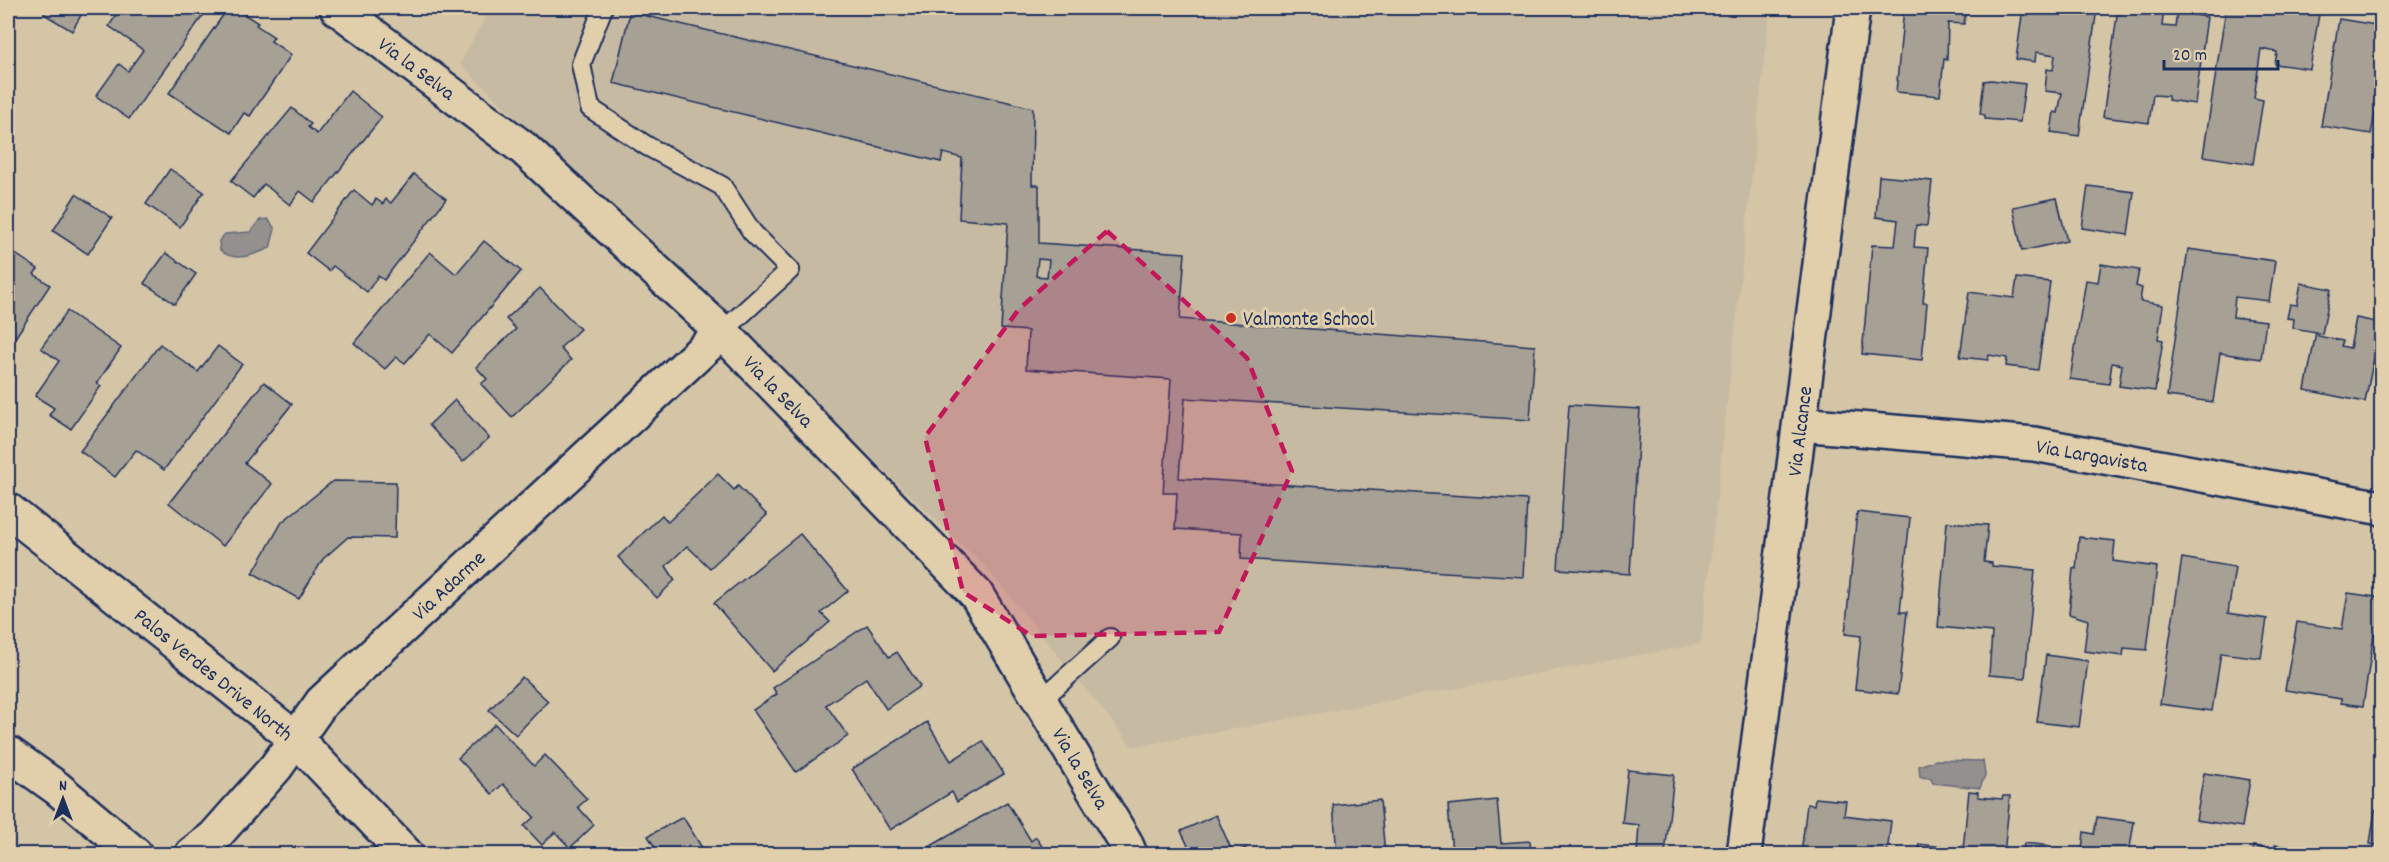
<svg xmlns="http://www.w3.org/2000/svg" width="2389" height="862" font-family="Dekko,sans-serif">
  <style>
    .built { fill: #c7baa2 }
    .water { fill: #94908e; stroke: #64697b; stroke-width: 1.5 }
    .building { fill: #a6a095; stroke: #1b2f5e; stroke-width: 1.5; fill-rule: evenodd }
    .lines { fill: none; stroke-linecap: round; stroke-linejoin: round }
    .service-casing { stroke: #1b2f5e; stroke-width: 22 }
    .minor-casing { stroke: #1b2f5e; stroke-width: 38 }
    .primary-casing { stroke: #1b2f5e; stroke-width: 38 }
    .service { stroke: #e1cfac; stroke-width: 18 }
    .minor { stroke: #e1cfac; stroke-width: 33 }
    .primary { stroke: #e1cfac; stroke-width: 33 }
    .marked { fill: #c2185b; fill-opacity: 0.2; stroke: #c2185b; stroke-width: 4.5; stroke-dasharray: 12 8; stroke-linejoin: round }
    .poi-dot { fill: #c8321e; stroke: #e1cfac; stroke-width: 2 }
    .labels { text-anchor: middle; stroke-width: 6; stroke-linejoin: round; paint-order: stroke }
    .street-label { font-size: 21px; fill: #1b2f5e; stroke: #e1cfac }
    .poi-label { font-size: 21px; fill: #1b2f5e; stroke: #e1cfac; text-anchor: start }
  </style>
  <rect width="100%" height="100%" fill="#d5c5a7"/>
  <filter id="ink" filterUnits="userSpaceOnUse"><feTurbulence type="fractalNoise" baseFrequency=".0167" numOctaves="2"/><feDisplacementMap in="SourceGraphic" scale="12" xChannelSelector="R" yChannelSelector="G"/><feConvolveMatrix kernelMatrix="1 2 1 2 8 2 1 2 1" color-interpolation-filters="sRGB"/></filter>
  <g filter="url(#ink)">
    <!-- built -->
    <polygon class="built" points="490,8 1770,8 1701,644 1133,747 989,571 460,64"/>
    <!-- water -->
    <g class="water">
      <path d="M268,219l7,10 -5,19c-16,7 -36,15 -50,2l-1,-9 6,-7 25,-2 10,-12z"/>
      <polygon points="1936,760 1983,761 1985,775 1980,788 1933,783 1931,778 1920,777 1919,766"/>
    </g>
    <!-- building -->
    <g class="building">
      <polygon points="47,8 85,8 72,31 44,14"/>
      <polygon points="121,8 203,8 207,10 129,119 96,96 119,64 128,71 143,50 109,26"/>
      <polygon points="228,8 235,8 258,23 256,25 274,37 271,41 291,55 250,116 244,113 231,133 169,93"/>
      <polygon points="1904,8 1966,8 1964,24 1948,23 1947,60 1944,59 1940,96 1896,92"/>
      <polygon points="2023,8 2097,8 2079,136 2051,132 2054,112 2058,113 2062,93 2045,91 2047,69 2053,70 2055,55 2036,52 2035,62 2016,59"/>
      <polygon points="2118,8 2164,8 2162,26 2175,27 2177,12 2207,17 2195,104 2168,100 2168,96 2153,95 2149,123 2103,117"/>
      <polygon points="2226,8 2272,8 2289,10 2289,8 2320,8 2310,69 2275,64 2277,52 2261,49 2254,98 2263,100 2253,164 2203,156"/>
      <path d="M630,12l403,96 -1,77h7v58l146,10 -5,66 355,27 -5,74 -345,-22 -6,80 348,22 -4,77 -282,-18 1,-26 -67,-4 2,-36h-14l8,-114 -145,-10 2,-38 -27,-2 7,-106 -49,-4 3,-61 -19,-5 -2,9 -328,-79zM1038,259l11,1 -2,17 -11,-1z"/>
      <polygon points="2339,19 2382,26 2382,78 2371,134 2321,126"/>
      <polygon points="1991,80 2025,84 2020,122 1985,119 1985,115 1980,114 1984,81"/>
      <polygon points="350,91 382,117 314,202 300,191 290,205 264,184 253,198 231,181 292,108 311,124 308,127 317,134"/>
      <polygon points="170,169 204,192 180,227 146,204"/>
      <polygon points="414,174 446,199 384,280 378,276 367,292 333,266 329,271 306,253 354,190 372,205 376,199 383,204 386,199 391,203"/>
      <polygon points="1879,176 1932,181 1927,226 1916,225 1914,247 1928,248 1923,303 1927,303 1922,360 1862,354 1872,245 1895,246 1898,220 1876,217"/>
      <polygon points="2088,186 2134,192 2128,235 2082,228"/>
      <polygon points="76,194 112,218 88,254 53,231"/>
      <polygon points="2057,198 2067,241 2022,251 2013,207"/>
      <polygon points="484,241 521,271 452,353 430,334 405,363 396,357 385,369 354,343 430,252 456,274"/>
      <polygon points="8,249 38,269 34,274 50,285 9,347"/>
      <polygon points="2188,249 2275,261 2269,301 2235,297 2233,317 2266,321 2261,359 2220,353 2213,402 2167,396"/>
      <polygon points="166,253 196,274 175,304 144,283"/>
      <polygon points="2101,264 2139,270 2136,286 2142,288 2140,301 2163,305 2158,339 2163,340 2155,391 2119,386 2122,365 2112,363 2109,384 2070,379 2086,280 2098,282"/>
      <polygon points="2017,278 2050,282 2038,370 2006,366 2007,358 1989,355 1988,360 1960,357 1969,292 2014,298"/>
      <polygon points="2301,283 2331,289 2322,334 2318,333 2318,336 2343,341 2341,346 2350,348 2356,318 2381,323 2365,402 2305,390 2316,332 2293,328 2294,319 2287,318 2290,304 2297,305"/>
      <polygon points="540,288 580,329 560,348 571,360 512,417 481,384 487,379 476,367 516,329 506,319"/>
      <polygon points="67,311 121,348 97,383 101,386 71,429 49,415 54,408 35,396 59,361 41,348"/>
      <polygon points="160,344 198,372 218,346 242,364 164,470 136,450 115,477 80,451"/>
      <polygon points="264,382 292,404 245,463 272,484 223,546 169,503"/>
      <polygon points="455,400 489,438 463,462 429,425"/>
      <polygon points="1569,405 1640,409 1630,574 1558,569"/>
      <polygon points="718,474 734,490 738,486 767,515 710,568 687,546 666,566 675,580 657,598 618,557 662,515 668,522"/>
      <polygon points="333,481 396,482 395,538 348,537 323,559 299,599 253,573 282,522"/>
      <polygon points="1857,512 1910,518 1900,612 1907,612 1898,694 1855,689 1861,636 1845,634"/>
      <polygon points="1947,522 1988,525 1984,562 1992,563 1992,566 2035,570 2025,678 1989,675 1992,632 1938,627"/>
      <polygon points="800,534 848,591 821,613 830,622 772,671 714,603"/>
      <polygon points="2079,537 2115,541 2113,561 2157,567 2147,650 2124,648 2123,656 2084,651 2088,620 2069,614 2073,568 2076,569"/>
      <polygon points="2182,558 2235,567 2228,613 2267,619 2261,658 2221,653 2212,711 2160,704"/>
      <polygon points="2348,593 2382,598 2382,635 2374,634 2363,706 2341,703 2341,699 2285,690 2297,622 2342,629"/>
      <polygon points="867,625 889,657 897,652 920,686 886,709 866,678 826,705 848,736 796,772 753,710 777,694 773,688"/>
      <polygon points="2046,655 2088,661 2079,727 2037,722"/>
      <polygon points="522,677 548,701 516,735 489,710"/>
      <polygon points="927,722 951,761 983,741 1004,774 957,802 952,792 890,830 852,769"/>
      <polygon points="495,724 534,766 545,755 587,799 578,807 594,825 570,848 555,832 542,845 524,826 534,817 503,784 492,794 458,758"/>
      <polygon points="1628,770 1674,775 1665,854 1606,854 1606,849 1637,853 1639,825 1622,823"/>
      <polygon points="2204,773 2250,780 2242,827 2196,820"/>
      <polygon points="1969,791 1978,792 1978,797 2002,799 2003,796 2010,796 2004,854 1918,854 1919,844 1963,849"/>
      <polygon points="1815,798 1846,801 1844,815 1891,821 1887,854 1801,854 1807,804 1814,805"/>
      <polygon points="1380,800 1385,854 1337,854 1333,805"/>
      <polygon points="1497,800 1501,843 1530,841 1531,854 1452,854 1448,805"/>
      <polygon points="1007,802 1031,841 1036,837 1047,854 927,854 924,850"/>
      <polygon points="2375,810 2382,811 2382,846 2370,844"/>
      <polygon points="1216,815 1233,853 1245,848 1252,854 1192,854 1181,831"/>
      <polygon points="683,817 704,851 698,854 659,854 648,836"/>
      <polygon points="2097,817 2134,822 2129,854 2082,850 2084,832 2094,834"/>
      <polygon points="2024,843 2051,846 2050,854 2023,854"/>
      <polygon points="2275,845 2335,854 2251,854 2253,846 2274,851"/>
    </g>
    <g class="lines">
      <!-- service casing -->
      <g class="service-casing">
        <g id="service">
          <polyline points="603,8 581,64 590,108 647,146 722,186 752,232 790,270 722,332"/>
          <polyline points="1040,701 1110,638"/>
        </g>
      </g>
      <!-- minor casing -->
      <g class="minor-casing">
        <g id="minor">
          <polyline points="337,8 523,148 722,332 976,594 1125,842 1130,854"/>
          <polyline points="1800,424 2034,444 2382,508"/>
          <polyline points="192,854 214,837 276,767 322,702 722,332"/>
          <polyline points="1744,854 1853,8"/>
        </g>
      </g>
      <!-- primary casing -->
      <g class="primary-casing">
        <g id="primary">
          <polyline points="8,510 296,739 406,854"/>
          <polyline points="8,753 57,788 135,854"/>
        </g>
      </g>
      <!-- service -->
      <use href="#service" class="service"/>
      <!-- minor -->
      <use href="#minor" class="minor"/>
      <!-- primary -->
      <use href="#primary" class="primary"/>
    </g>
  </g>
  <!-- marked area -->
  <path class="marked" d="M1107,231l140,127 45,113 -73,161 -187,4 -69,-44 -38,-155 94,-128z"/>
  <!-- markers -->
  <circle class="poi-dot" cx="1231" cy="318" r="6"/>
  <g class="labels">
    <!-- street labels -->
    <g class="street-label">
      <text transform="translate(417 68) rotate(37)" y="7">Via la Selva</text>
      <text transform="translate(779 391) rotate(46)" y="7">Via la Selva</text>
      <text transform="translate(1799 431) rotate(-83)" y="7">Via Alcance</text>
      <text transform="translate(2092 455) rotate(10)" y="7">Via Largavista</text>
      <text transform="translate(448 585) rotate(-43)" y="7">Via Adarme</text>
      <text transform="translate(214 674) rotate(39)" y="7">Palos Verdes Drive North</text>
      <text transform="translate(1081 768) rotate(59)" y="7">Via la Selva</text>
    </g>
    <!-- poi labels -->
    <g class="poi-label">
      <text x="1243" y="325">Valmonte School</text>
    </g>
  </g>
  <!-- margin -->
  <rect width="2389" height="862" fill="none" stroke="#e1cfac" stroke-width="30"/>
  <rect x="15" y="15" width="2359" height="832" fill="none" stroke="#1b2f5e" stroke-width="2" filter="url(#ink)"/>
  <!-- north arrow -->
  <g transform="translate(63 799)" stroke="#e1cfac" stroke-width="4.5" paint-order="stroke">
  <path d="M0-4.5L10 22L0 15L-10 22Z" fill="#1b2f5e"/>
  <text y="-9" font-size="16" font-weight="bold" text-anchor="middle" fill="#1b2f5e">N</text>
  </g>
  <!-- scale -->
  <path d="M2164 60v9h114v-9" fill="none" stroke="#1b2f5e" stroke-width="3"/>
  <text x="2173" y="60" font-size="18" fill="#1b2f5e" stroke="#e1cfac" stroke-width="4.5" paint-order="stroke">20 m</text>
</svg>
